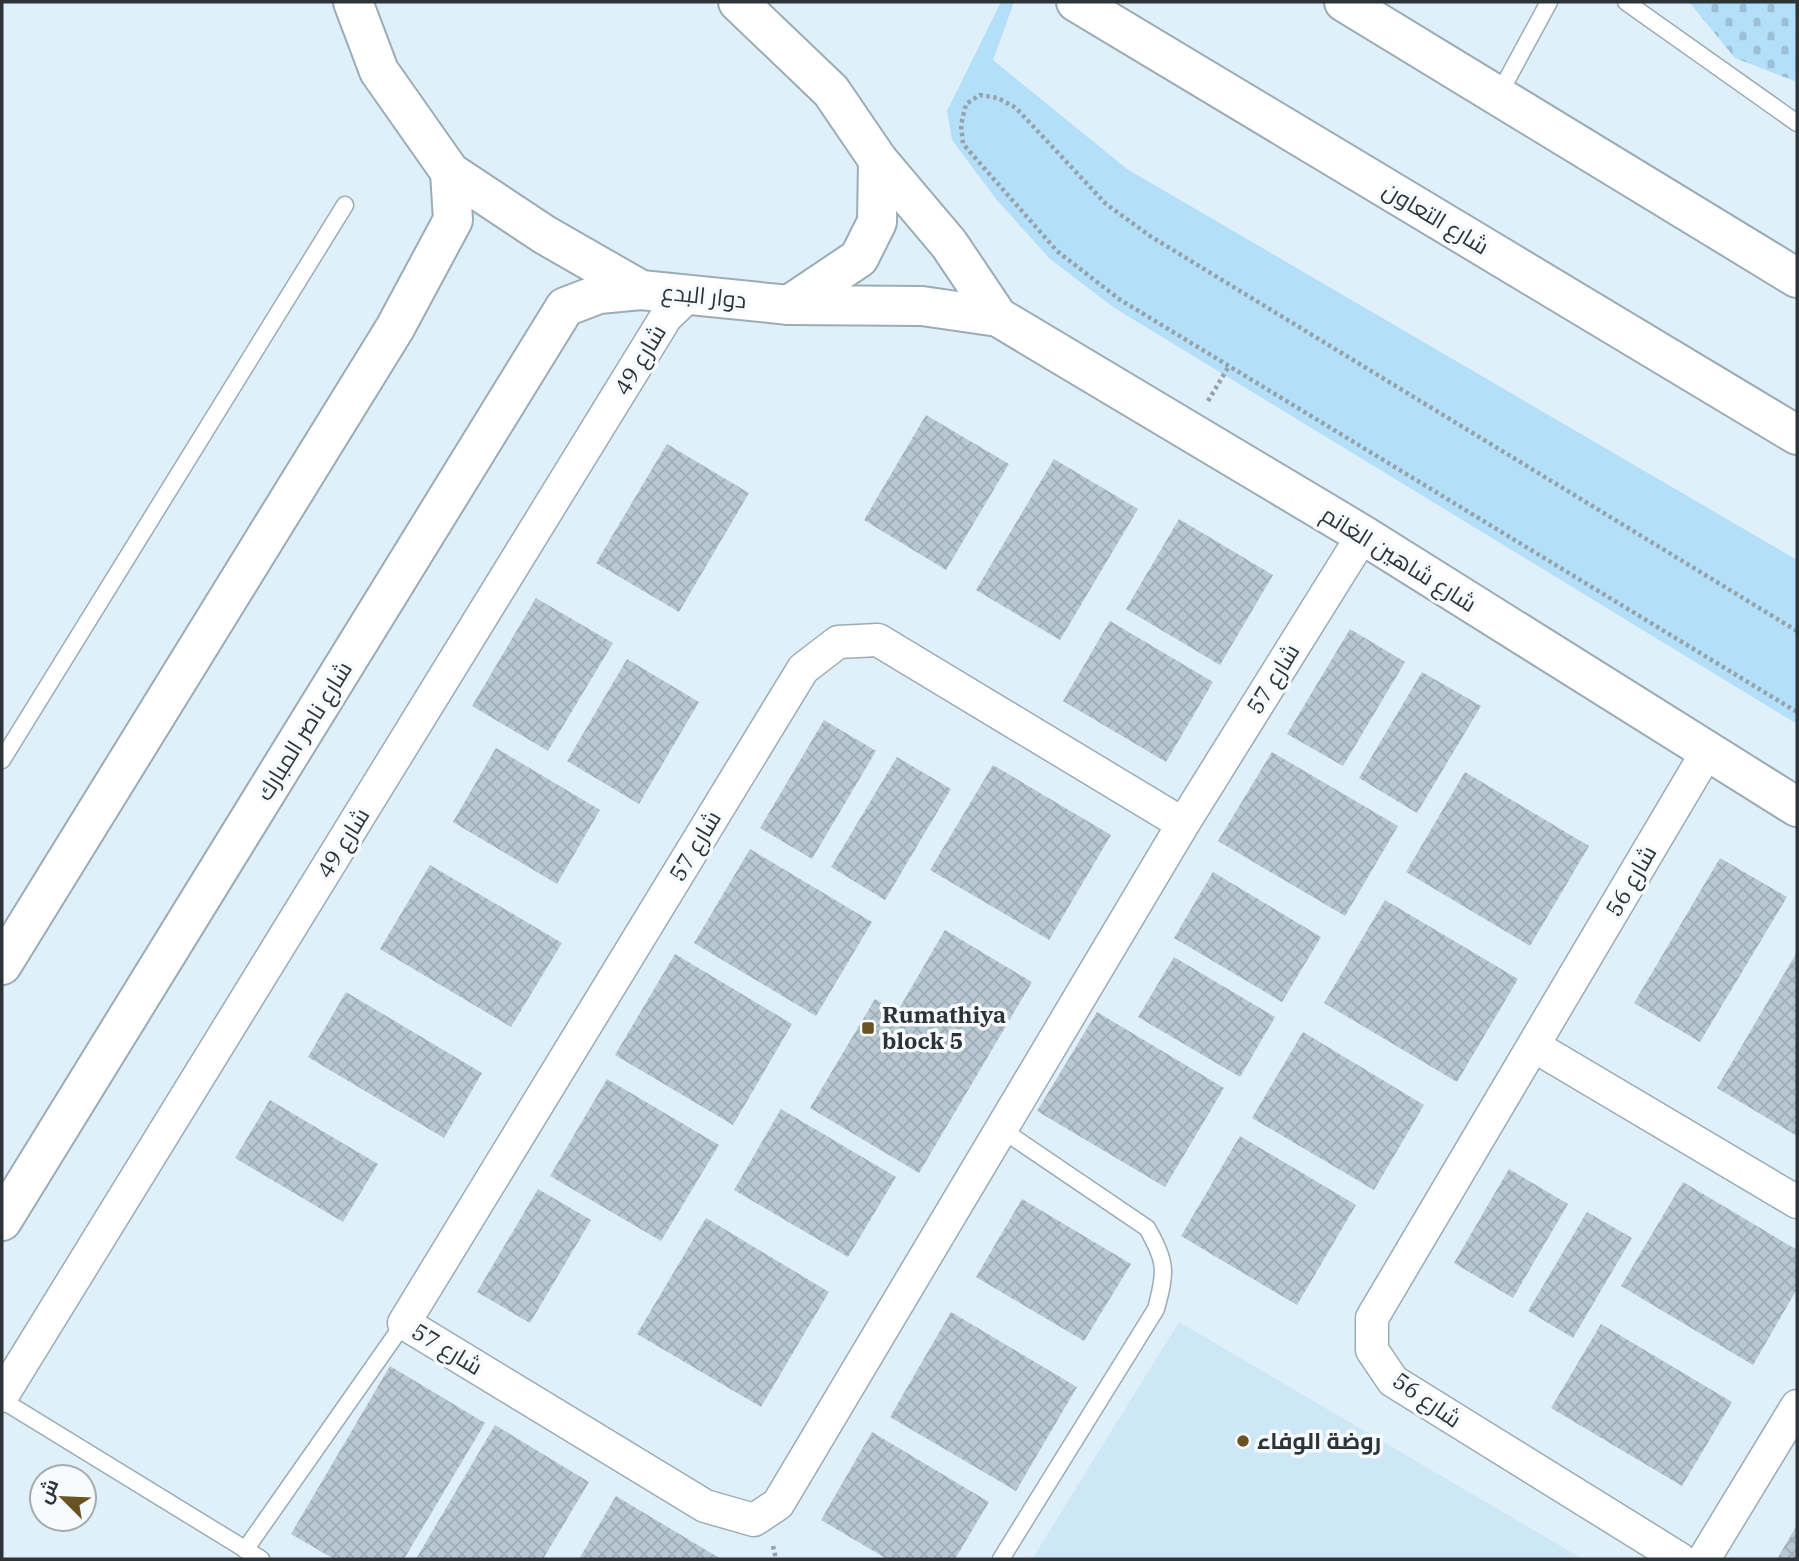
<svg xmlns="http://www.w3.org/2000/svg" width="1799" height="1561" font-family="'IBM Plex Serif',Cairo,serif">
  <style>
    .built { fill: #cee7f6 }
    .grass { fill: #b4dff9 }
    .cemetery { fill: url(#cemetery-stones) }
    .building { fill: url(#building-cross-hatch) }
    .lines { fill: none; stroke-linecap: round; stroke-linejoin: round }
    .service-casing { stroke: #9bacb5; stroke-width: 19 }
    .minor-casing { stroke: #9bacb5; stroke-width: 35 }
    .tertiary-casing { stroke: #9bacb5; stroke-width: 42 }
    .primary-casing { stroke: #9bacb5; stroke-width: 42 }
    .path { stroke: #95a2aa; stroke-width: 4.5; stroke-dasharray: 3.5 3.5; stroke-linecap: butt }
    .service { stroke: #fff; stroke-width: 16 }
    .minor { stroke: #fff; stroke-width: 32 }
    .tertiary { stroke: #fff; stroke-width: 38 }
    .primary { stroke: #fff; stroke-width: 38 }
    .poi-dot { fill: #695322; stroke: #f7fbfd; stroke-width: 2.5 }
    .labels { text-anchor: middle; stroke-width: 7; stroke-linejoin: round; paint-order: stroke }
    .street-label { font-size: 23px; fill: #2d3438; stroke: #f7fbfd }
    .poi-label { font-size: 23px; font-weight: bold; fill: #2d3438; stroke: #f7fbfd; text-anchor: start }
  </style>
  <defs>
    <pattern id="cemetery-stones" width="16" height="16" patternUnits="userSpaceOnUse" patternTransform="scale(1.75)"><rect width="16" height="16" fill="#b4dff9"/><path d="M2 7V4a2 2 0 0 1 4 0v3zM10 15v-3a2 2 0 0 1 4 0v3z" fill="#9bc0d6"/></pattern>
    <pattern id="building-cross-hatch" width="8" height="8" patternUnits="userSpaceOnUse" patternTransform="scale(1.75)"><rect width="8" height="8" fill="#b7c8d2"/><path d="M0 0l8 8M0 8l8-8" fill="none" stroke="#9eacb5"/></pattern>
  </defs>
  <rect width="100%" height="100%" fill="#dff0fa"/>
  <!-- built -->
  <polygon class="built" points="1179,1322 1583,1559 1032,1559"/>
  <!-- grass -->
  <polygon class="grass" points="1001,2 1014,2 993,60 1127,169 1797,560 1797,724 1113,307 1050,259 996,199 952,140 947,111"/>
  <!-- cemetery -->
  <polygon class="cemetery" points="1689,2 1797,2 1797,82 1735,58"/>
  <!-- building -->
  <g class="building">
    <polygon points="926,415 1009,464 946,570 864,520"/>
    <polygon points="667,444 749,493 679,612 596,563"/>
    <polygon points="1054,459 1138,509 1060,640 976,590"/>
    <polygon points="1179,519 1273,575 1220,665 1126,609"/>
    <polygon points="536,598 613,643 548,751 472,706"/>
    <polygon points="1110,621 1213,682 1166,762 1063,701"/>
    <polygon points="1350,629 1405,662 1343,766 1287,734"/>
    <polygon points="627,659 699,702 639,804 567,761"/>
    <polygon points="1422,672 1481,706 1417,813 1359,778"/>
    <polygon points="824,720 876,751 812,859 760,828"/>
    <polygon points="496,748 600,810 557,884 453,822"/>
    <polygon points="1272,752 1398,826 1345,916 1218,841"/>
    <polygon points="897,757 951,789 885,900 831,867"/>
    <polygon points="993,765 1111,835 1049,940 930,870"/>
    <polygon points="1465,772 1589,846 1530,946 1406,872"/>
    <polygon points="750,849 872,922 816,1016 694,943"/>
    <polygon points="1720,858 1787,897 1700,1042 1634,1003"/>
    <polygon points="430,865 562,943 511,1027 380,949"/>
    <polygon points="1213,872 1321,937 1282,1002 1174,938"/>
    <polygon points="1385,900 1518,979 1457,1082 1324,1003"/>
    <polygon points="945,930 1032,982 919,1173 810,1108 875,999 897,1012"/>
    <polygon points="1797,952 1797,1136 1717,1088"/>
    <polygon points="675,954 792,1024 733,1125 615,1055"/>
    <polygon points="1174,957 1275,1017 1240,1077 1138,1017"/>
    <polygon points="346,992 482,1073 444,1138 308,1057"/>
    <polygon points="1097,1012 1224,1088 1165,1187 1037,1111"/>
    <polygon points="1303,1032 1424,1105 1374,1190 1252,1118"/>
    <polygon points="607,1079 719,1145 661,1241 550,1176"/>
    <polygon points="270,1100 378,1164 343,1222 235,1158"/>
    <polygon points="781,1109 896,1177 848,1257 734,1190"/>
    <polygon points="1240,1136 1356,1205 1297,1305 1181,1236"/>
    <polygon points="1509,1169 1568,1204 1513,1298 1454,1263"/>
    <polygon points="1683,1182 1797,1250 1797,1289 1753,1365 1621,1286"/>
    <polygon points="538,1189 591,1220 530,1323 477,1292"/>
    <polygon points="1022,1199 1131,1264 1084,1341 976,1277"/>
    <polygon points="1587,1212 1632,1238 1573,1338 1528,1311"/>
    <polygon points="706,1218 829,1292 761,1407 637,1334"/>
    <polygon points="951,1312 1077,1387 1016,1491 890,1417"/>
    <polygon points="1601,1324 1732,1402 1682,1486 1551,1408"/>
    <polygon points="390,1366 485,1423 404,1559 334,1559 291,1534"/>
    <polygon points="495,1425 589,1482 543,1559 416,1559"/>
    <polygon points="872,1432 989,1502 955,1559 887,1559 821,1520"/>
    <polygon points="616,1496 721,1559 579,1559"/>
    <polygon points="1797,1525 1797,1559 1777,1559"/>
  </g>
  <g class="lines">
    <!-- service casing -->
    <g class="service-casing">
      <g id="service">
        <polyline points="1626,2 1797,123"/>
        <polyline points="1498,96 1549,2"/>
        <polyline points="2,760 345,205"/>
        <polyline points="2,1400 261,1559"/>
        <polyline points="245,1550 404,1323"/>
        <path d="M1001,1559l155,-250c10,-37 11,-47 -9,-81l-146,-99"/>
      </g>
    </g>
    <!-- minor casing -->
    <g class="minor-casing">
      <g id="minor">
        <polyline points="1183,824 878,640 838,642 803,669 404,1323 705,1506 754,1520 778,1504 1183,824 1363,535"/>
        <polyline points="1534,1046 1797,1202"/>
        <polyline points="2,1396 666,317 689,295"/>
        <polyline points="1680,1559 1393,1381 1372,1350 1372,1318 1707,752"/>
        <polyline points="1704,1559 1797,1406"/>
      </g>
    </g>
    <!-- tertiary casing -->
    <g class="tertiary-casing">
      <g id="tertiary">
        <polyline points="353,2 379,71 450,172 545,235 641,290 789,305 859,258 877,222 878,160 831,91 738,2"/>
        <polyline points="878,160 949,244 998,317"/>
        <polyline points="789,305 922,306 998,317 1363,535 1797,807"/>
        <polyline points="2,965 395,328 453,220 450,172"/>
        <polyline points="2,1221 565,307 599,294 641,290"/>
      </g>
    </g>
    <!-- primary casing -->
    <g class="primary-casing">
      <g id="primary">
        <polyline points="744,2 746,8"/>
        <polyline points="1076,2 1797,435"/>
        <polyline points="1344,2 1797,278"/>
      </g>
    </g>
    <!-- path -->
    <g class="path">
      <polyline points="1208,401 1229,366"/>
      <polyline points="1797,631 1150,236 1106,204 1016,108 998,98 980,95 966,104 961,125 963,144 1057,251 1119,299 1797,712"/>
      <polyline points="773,1546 776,1559"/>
    </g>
    <!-- service -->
    <use href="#service" class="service"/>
    <!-- minor -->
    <use href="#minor" class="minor"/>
    <!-- tertiary -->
    <use href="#tertiary" class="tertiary"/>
    <!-- primary -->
    <use href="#primary" class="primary"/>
  </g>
  <!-- markers -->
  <g class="poi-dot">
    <rect x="861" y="1021" width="14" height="14" rx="3.5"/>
    <circle cx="1243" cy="1441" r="7"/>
  </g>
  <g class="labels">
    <!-- street labels -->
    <g class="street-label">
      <text transform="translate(1436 218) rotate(31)" y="8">شارع التعاون</text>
      <text transform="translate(704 296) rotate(6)" y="8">دوار البدع</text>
      <text transform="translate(640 360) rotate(-59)" y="8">شارع 49</text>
      <text transform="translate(1399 559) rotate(32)" y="8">شارع شاهين الغانم</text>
      <text transform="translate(1273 679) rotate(-58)" y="8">شارع 57</text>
      <text transform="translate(304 731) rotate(-58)" y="8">شارع ناصر المبارك</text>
      <text transform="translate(343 843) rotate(-58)" y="8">شارع 49</text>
      <text transform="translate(695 846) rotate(-59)" y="8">شارع 57</text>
      <text transform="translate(1631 881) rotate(-60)" y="8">شارع 56</text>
      <text transform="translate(447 1349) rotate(31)" y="8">شارع 57</text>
      <text transform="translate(1427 1400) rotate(35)" y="8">شارع 56</text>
    </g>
    <!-- poi labels -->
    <g class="poi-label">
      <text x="882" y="1023">Rumathiya<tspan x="882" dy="26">block 5</tspan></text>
      <text x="1257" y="1449">روضة الوفاء</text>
    </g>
  </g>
  <!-- border -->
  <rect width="1799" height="1561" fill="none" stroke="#2d3438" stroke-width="7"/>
  <!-- north arrow -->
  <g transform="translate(63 1498) rotate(294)"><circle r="33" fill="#f7fbfd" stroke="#a6abae" stroke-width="2"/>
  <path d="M0-5L12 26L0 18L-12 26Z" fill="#695322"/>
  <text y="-10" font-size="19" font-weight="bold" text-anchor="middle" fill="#2d3438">ش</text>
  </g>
</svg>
